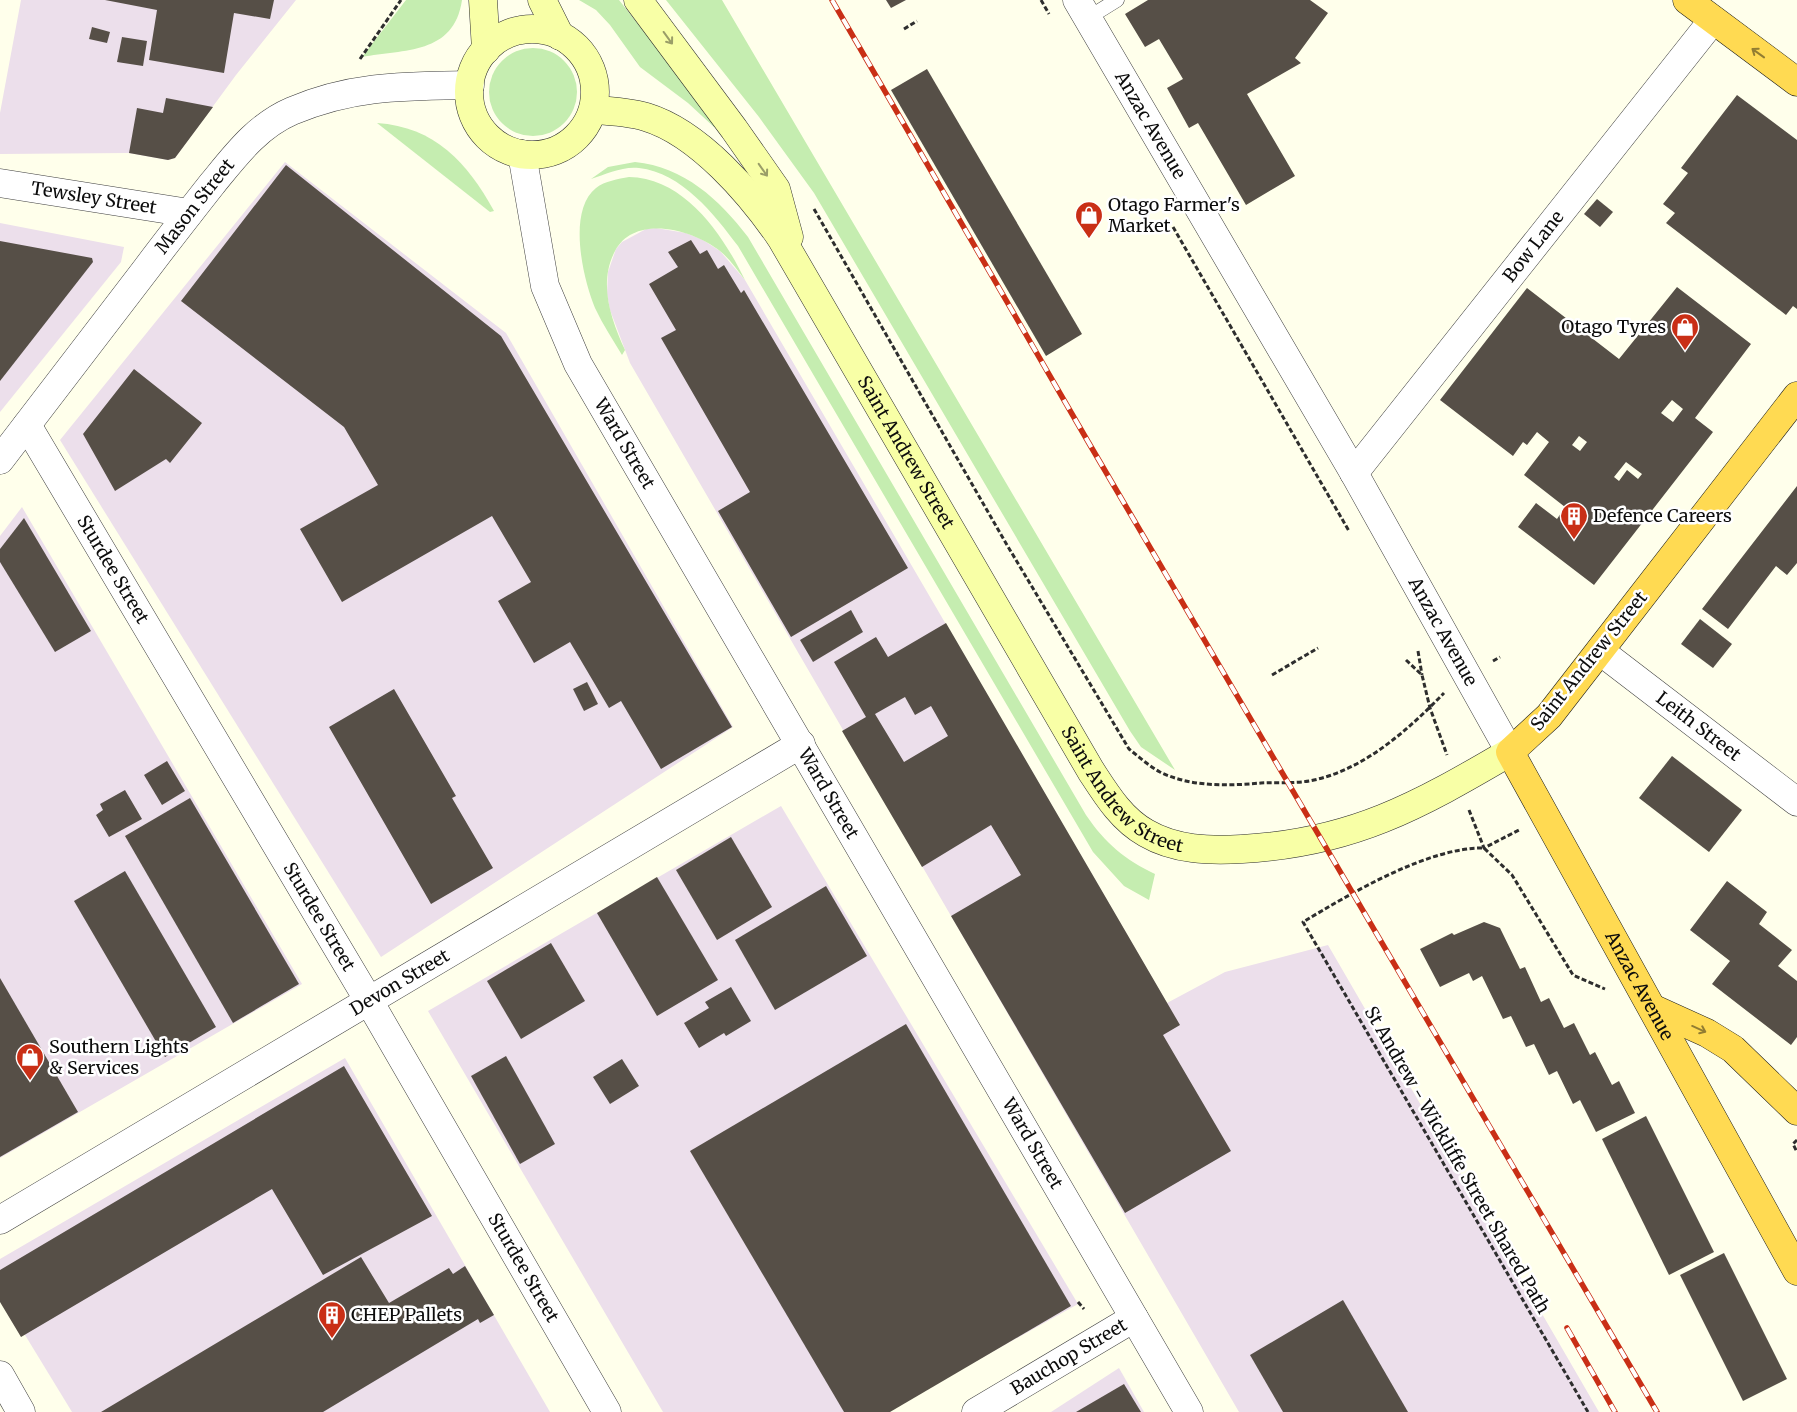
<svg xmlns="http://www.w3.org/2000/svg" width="1797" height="1412" font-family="Merriweather,serif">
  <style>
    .industrial { fill: #ecdfeb }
    .green { fill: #c5edb0 }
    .building { fill: #564f47; fill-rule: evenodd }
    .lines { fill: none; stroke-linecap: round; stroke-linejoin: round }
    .service-casing { stroke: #3f3f3f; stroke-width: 15 }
    .minor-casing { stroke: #3f3f3f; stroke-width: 29 }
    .tertiary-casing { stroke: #3f3f3f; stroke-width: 29 }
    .secondary-casing { stroke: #2e2e2e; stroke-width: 29 }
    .trunk-casing { stroke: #1d1d1d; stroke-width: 29 }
    .path { stroke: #2e2e2e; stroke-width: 3; stroke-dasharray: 5 2.5; stroke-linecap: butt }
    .service { stroke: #fff; stroke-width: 14 }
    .minor { stroke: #fff; stroke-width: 28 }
    .tertiary { stroke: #fff; stroke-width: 28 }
    .secondary { stroke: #f8ffa6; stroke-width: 28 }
    .trunk { stroke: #ffda52; stroke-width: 28 }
    .rail-casing { stroke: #c92f16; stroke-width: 5.5 }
    .rail { stroke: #fff; stroke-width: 4; stroke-dasharray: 11; stroke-linecap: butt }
    .oneway { stroke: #9a9e68 }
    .oneway2 { stroke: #927d32 }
    .labels { text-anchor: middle; stroke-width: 5; stroke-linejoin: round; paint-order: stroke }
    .street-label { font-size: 18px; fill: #0c0c0c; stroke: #fff }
    .poi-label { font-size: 18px; fill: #0c0c0c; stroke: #fff; text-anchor: start }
  </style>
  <rect width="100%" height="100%" fill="#ffffeb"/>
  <!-- industrial -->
  <g class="industrial">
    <polygon points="21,0 296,0 236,75 175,158 168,160 129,153 0,154 0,113"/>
    <polygon points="285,162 506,333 733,727 381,957 60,440"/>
    <polygon points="0,223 124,247 121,262 0,412"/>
    <polygon points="656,228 686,233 703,240 720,251 745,280 1167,1003 1225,972 1328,945 1599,1412 1239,1412 630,363 610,310 607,294 608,272 616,249 622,242 646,229"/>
    <polygon points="22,507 302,984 0,1158 0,536"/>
    <polygon points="781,806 1078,1304 885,1412 663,1412 428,1011"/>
    <polygon points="345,1058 550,1412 72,1412 0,1294 0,1259"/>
    <polygon points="1119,1368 1144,1412 1051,1412"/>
  </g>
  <!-- green -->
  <g class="green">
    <path d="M406,0h56c-8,55 -58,49 -100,57z"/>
    <polygon points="579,0 619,0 717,124 714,127 688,103 640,67 610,25 596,10"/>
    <polygon points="666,0 722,0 1175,770 1141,747 1130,731 814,193 759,117"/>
    <circle cx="533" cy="92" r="44"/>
    <path d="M377,123c58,4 90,39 117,88l-4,1z"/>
    <path d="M635,162c49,5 84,37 113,75l338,578c19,28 39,45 69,59l-6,26 -25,-14 -31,-34 -355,-606c-24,-32 -56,-73 -99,-78 -16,-2 -33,6 -48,11l17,-12z"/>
    <path d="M629,177c56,1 94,58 116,103 -8,-10 -15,-21 -25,-29 -26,-21 -85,-38 -105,0 -17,32 -4,69 10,99l-3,5c-9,-15 -19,-30 -27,-47 -12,-29 -28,-97 1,-120 9,-7 22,-9 33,-11z"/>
  </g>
  <!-- building -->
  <g class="building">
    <polygon points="105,0 274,0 270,19 234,13 224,73 149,60 157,10"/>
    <polygon points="886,0 906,0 891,8"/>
    <polygon points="1148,0 1310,0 1328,13 1295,58 1301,63 1247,94 1295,176 1246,205 1198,123 1189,128 1167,88 1183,79 1159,39 1145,47 1125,14"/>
    <polygon points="92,27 110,32 107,43 89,39"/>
    <polygon points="122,37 147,41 143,66 117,62"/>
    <polygon points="927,69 1082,334 1046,356 891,90"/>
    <polygon points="1737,95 1797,140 1797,309 1793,306 1786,315 1666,223 1675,213 1663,204 1688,173 1681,168"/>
    <polygon points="166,98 213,107 175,158 168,160 129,153 137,108 163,113"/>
    <polygon points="286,165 501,336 732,727 661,769 621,701 609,708 570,642 534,663 498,601 531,582 492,516 342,602 300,529 378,485 344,427 181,301"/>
    <polygon points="1597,199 1613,212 1600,227 1584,214"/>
    <polygon points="691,240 700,254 707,250 718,269 724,265 741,293 744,290 908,568 791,637 718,511 750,492 661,338 676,330 649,284 678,267 668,252"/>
    <polygon points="0,241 92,258 93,262 0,381"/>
    <path d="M1677,287l74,57 -56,74 18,14 -119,153 -76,-58 18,-24 21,16 8,-12 -41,-32 25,-33 -12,-10 -10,13 -4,-3 -10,14 -73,-56 87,-112 92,71zM1672,400l11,9 -10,13 -12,-9zM1579,436l8,6 -7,9 -8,-6zM1626,462l16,12 -4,5 -11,-9 -8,11 -5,-4zM1572,509l13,9 -11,14 -5,-4 8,-12 -7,-5z"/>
    <polygon points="134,369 202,423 170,463 166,459 115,491 83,434"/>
    <polygon points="1797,486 1797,563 1787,575 1776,566 1728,629 1702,609"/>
    <polygon points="24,518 91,631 55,652 0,562 0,549"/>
    <polygon points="851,610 863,632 813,662 800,640"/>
    <polygon points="1700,619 1732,644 1713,668 1681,644"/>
    <path d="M946,623l234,402 -17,10 68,116 -106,62 -174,-297 70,-41 -30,-50 -69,42 -80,-136 24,-14 -32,-55 42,-25 12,20zM905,697l10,18 16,-9 17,30 -44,26 -29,-48z"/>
    <polygon points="587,682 598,704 584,711 573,689"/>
    <polygon points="394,689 456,796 452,798 493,868 431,904 329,727"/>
    <polygon points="1672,756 1742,810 1709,852 1639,798"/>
    <polygon points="167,761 185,791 162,805 144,775"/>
    <polygon points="125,790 142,819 109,837 96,815 103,810 100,804"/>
    <polygon points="190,798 299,984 233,1023 125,836"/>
    <polygon points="731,837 772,907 717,940 676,870"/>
    <polygon points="125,871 216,1027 165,1057 74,901"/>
    <polygon points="657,877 718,980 657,1016 597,913"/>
    <polygon points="1727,881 1767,912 1759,924 1792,950 1778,966 1797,981 1797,1037 1791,1045 1712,984 1730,961 1690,930"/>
    <polygon points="826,886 867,956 775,1010 735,940"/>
    <polygon points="1484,922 1500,928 1520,969 1525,967 1541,1002 1549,998 1564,1028 1574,1023 1590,1055 1595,1052 1612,1085 1619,1081 1635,1113 1596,1132 1580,1100 1573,1104 1557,1071 1549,1075 1534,1044 1526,1047 1511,1016 1503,1019 1482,976 1473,981 1469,973 1440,987 1420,949 1452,933 1454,935"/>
    <polygon points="551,943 585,1001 521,1039 487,981"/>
    <polygon points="0,978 78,1112 0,1157"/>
    <polygon points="731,987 751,1021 726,1036 724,1033 699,1048 684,1023 709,1008 705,1002"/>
    <polygon points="906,1024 1071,1306 890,1412 844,1412 690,1151"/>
    <polygon points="506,1056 555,1144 520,1164 471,1076"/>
    <polygon points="622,1059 639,1086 610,1104 593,1077"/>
    <polygon points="344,1066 432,1216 323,1275 272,1189 21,1337 0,1302 0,1270"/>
    <polygon points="1646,1116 1714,1252 1669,1275 1602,1139"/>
    <polygon points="1724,1253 1787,1379 1743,1401 1680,1275"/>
    <polygon points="361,1257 389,1303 449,1268 453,1274 465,1266 494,1315 480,1323 478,1319 323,1412 101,1412"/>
    <polygon points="1343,1300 1408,1412 1283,1412 1250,1355"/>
    <polygon points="1124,1384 1141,1412 1076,1412"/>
  </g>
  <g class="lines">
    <!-- service casing -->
    <g class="service-casing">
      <polyline id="service" points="1088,18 1117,0"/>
    </g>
    <!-- minor casing -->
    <g class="minor-casing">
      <g id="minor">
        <path id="s1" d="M0,183l189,30"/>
        <path id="s2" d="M27,425l342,576 238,411"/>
        <path id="s3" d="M0,460c49,-64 98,-128 147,-192 21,-28 43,-56 65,-84 23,-28 45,-58 80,-73 60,-26 114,-25 178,-26"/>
        <path id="s4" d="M1354,473l359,-453"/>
        <path id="s5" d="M1600,651l197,151"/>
        <path id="s6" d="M0,1220l801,-476"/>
        <polyline points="0,1375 21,1412"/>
        <path id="s7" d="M976,1412l158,-94"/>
      </g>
    </g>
    <!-- tertiary casing -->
    <g class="tertiary-casing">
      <g id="tertiary">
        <path id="s8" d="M1077,0l277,473 156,279"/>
        <path id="s9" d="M522,154l23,132 33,78 611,1048"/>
      </g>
    </g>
    <!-- secondary casing -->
    <g class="secondary-casing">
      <g id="secondary">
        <polyline points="483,0 486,50"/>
        <polyline points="542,0 560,36"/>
        <polyline points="638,0 734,129 776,189 789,237"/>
        <circle cx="532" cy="92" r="63"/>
        <path id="s10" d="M593,110c17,1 36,2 53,7 53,16 105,77 135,121l310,533c15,23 30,48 55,62 29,17 64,18 96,16 110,-6 176,-43 268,-97"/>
      </g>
    </g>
    <!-- trunk casing -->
    <g class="trunk-casing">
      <g id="trunk">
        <polyline points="1687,0 1797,82"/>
        <path id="s11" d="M1797,396l-248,320 -39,36 287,519"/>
        <polyline points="1654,1009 1707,1033 1733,1049 1797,1111"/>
      </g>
    </g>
    <!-- path -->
    <g class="path">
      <polyline points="1041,0 1049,14"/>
      <polyline points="904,29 917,21"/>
      <polyline points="360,59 401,0"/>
      <path d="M814,209l193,336 122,204c10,8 20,17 31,23 30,15 68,14 101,11 17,-1 35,1 53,-3 51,-11 95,-51 130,-87"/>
      <polyline points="1173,227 1349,531"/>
      <polyline points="1418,651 1422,675"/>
      <polyline points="1406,660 1422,675 1430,708 1447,755"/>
      <polyline points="1493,661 1500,657"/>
      <polyline points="1272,675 1318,648"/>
      <polyline points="1469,810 1484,848 1519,830"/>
      <polyline points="1797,1140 1793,1144 1797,1152"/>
      <polyline points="1078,1302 1084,1309"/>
      <path d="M1588,1412l-285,-490c47,-28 125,-75 181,-74l28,27 61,100 32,14"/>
    </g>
    <!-- service -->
    <use href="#service" class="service"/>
    <!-- minor -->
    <use href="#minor" class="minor"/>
    <!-- tertiary -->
    <use href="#tertiary" class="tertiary"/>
    <!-- secondary -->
    <use href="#secondary" class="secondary"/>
    <!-- trunk -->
    <use href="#trunk" class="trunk"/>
    <!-- rail casing -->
    <g class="rail-casing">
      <g id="rail">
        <polyline points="832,0 1090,445 1657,1412"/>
        <polyline points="1567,1328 1615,1412"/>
      </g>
    </g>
    <!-- rail -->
    <use href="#rail" class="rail"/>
  </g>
  <!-- one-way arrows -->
  <defs><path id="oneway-shaft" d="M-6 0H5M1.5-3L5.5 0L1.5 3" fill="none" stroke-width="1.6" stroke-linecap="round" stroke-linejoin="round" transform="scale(1.25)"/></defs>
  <g class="oneway">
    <use href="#oneway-shaft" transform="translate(668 38) rotate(54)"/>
    <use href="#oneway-shaft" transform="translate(763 170) rotate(55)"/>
  </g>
  <g class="oneway2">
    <use href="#oneway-shaft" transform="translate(1758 53) rotate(-144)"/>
    <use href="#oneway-shaft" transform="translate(1699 1029) rotate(24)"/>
  </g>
  <!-- icons -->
  <defs>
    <g id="shop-pin" transform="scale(1.4375)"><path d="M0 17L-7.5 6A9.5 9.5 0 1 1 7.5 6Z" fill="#c92f16" stroke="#fff"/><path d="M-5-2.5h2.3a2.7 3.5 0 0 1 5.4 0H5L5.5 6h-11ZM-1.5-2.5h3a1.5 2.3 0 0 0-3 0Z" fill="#fff"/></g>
    <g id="building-pin" transform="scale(1.4375)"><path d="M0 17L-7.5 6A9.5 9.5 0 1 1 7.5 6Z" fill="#c92f16" stroke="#fff"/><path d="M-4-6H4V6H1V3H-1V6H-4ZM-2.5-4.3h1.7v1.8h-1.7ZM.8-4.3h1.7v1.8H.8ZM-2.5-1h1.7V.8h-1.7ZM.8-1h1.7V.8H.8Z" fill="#fff"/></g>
  </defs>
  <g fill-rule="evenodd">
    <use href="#shop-pin" x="1089" y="215"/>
    <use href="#shop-pin" x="1685" y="327"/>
    <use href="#building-pin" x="1574" y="516"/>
    <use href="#shop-pin" x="30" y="1057"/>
    <use href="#building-pin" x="332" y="1315"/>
  </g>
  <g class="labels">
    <!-- street labels -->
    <g class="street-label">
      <text dy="6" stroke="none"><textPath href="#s8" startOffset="145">Anzac Avenue</textPath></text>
      <text dy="6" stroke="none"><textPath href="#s1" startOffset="95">Tewsley Street</textPath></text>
      <text dy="6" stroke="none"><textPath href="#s3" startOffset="320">Mason Street</textPath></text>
      <text dy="6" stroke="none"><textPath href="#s4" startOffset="289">Bow Lane</textPath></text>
      <text dy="6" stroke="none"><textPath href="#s9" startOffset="311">Ward Street</textPath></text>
      <text dy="6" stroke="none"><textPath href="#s10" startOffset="486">Saint Andrew Street</textPath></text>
      <text dy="6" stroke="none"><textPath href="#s2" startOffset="168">Sturdee Street</textPath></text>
      <text dy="6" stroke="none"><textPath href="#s8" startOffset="730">Anzac Avenue</textPath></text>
      <text transform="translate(1589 661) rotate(-51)" y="6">Saint Andrew Street</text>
      <text dy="6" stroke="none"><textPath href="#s5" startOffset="124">Leith Street</textPath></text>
      <text dy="6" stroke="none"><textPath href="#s10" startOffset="891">Saint Andrew Street</textPath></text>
      <text dy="6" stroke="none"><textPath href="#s9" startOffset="716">Ward Street</textPath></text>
      <text dy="6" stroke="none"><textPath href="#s2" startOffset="572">Sturdee Street</textPath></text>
      <text dy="6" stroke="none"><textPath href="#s6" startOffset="465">Devon Street</textPath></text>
      <text dy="6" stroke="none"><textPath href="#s11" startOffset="725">Anzac Avenue</textPath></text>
      <text dy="6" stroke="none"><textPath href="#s9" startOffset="1121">Ward Street</textPath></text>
      <text transform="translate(1457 1160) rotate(60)" y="6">St Andrew - Wickliffe Street Shared Path</text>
      <text dy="6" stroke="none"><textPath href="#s2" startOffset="978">Sturdee Street</textPath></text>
      <text dy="6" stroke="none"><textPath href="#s7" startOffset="108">Bauchop Street</textPath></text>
    </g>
    <!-- poi labels -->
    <g class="poi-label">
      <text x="1108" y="211">Otago Farmer's<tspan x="1108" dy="21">Market</tspan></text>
      <text x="1666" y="333" text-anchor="end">Otago Tyres</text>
      <text x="1593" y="522">Defence Careers</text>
      <text x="49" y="1053">Southern Lights<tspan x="49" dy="21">&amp; Services</tspan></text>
      <text x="351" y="1321">CHEP Pallets</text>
    </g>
  </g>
</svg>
